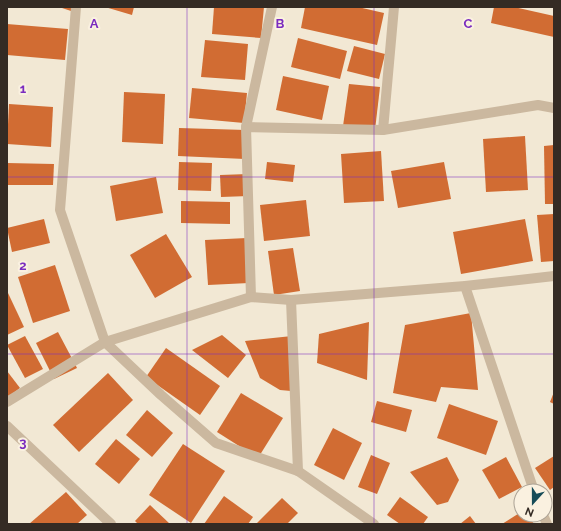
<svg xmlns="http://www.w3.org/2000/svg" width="561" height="531" font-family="Raleway,sans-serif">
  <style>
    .building { fill: #d16c33 }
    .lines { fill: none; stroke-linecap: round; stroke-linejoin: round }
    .minor { stroke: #cbb89f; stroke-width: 10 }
    .grid { fill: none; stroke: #7b2cbf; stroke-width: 1; stroke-opacity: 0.55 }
    .grid-label { font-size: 13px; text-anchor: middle; font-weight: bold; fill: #7b2cbf; stroke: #faf1e0; stroke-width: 4; stroke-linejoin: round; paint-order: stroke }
  </style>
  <rect width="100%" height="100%" fill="#f2e8d4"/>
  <!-- building -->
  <g class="building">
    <polygon points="59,7 72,7 71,11"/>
    <polygon points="105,7 134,7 132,15"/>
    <polygon points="214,7 264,7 261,38 212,34"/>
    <polygon points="305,7 358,7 384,13 377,45 301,28"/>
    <polygon points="494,7 514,7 554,16 554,37 491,23"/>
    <polygon points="7,24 68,29 65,60 7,55"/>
    <polygon points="298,38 347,51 340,79 291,67"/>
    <polygon points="205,40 248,44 245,80 201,77"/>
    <polygon points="354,46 385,54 379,79 347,71"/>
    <polygon points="283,76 329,86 322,120 276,110"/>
    <polygon points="349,84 380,87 375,130 343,126"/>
    <polygon points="192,88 247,93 244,123 189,118"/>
    <polygon points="124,92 165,94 163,144 122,142"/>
    <polygon points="9,104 53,107 51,147 7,144"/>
    <polygon points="179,128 246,130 245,159 178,156"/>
    <polygon points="525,136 528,190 486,192 483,139"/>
    <polygon points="554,145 554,204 545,204 544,146"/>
    <polygon points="381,151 384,201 344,203 341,154"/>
    <polygon points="179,162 212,163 211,191 178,190"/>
    <polygon points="267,162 295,165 293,182 265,179"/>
    <polygon points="444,162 451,199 398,208 391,171"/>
    <polygon points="7,163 54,164 53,185 7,185"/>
    <polygon points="248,174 249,196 221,197 220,175"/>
    <polygon points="156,177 163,213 116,221 110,186"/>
    <polygon points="306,200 310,236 264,241 260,205"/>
    <polygon points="181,201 230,202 230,224 181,223"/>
    <polygon points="554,214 554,261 541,262 537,215"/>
    <polygon points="44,219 50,243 12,252 7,228"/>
    <polygon points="525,219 533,261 461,274 453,232"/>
    <polygon points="166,234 192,277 155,298 130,255"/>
    <polygon points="247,238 249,283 208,285 205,240"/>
    <polygon points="293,248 300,291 274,295 268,251"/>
    <polygon points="55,265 70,311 33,323 18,277"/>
    <polygon points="8,293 24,327 7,335 7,294"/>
    <polygon points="471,313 478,390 441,387 436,402 393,393 405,325"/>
    <polygon points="369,322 367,380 317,363 319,334"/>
    <polygon points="58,332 77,368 54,379 36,343"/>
    <polygon points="222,335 246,355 228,378 192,350"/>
    <polygon points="25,336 43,369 25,378 7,345"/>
    <polygon points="292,336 291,391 280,390 260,378 245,341"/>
    <polygon points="166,348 220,386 200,415 146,377"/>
    <polygon points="7,371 20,388 7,398"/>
    <polygon points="108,373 133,400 79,452 53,425"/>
    <polygon points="554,392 554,404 550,402"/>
    <polygon points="241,393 283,418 258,458 217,432"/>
    <polygon points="377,401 412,410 406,432 371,422"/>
    <polygon points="449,404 498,421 486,455 437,438"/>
    <polygon points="147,410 173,433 152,457 126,435"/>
    <polygon points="333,428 362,443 344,480 314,465"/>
    <polygon points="116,439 140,459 119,484 95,464"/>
    <polygon points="183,444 225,471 191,523 149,495"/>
    <polygon points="371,455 390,463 377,494 358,487"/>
    <polygon points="554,456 554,487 550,490 535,468"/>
    <polygon points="447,457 459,480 448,502 437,505 410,472"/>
    <polygon points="506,457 522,487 499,499 482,470"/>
    <polygon points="66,492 87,515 77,524 29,524"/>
    <polygon points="224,496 253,517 248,524 204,524"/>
    <polygon points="400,497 428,517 423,524 400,524 387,515"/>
    <polygon points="282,498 298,513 287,524 256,524"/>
    <polygon points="150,505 170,524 138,524 135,521"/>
    <polygon points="521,512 521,515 528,515 534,524 502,524"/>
    <polygon points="470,516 476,524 460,524"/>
  </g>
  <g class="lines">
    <!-- minor -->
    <g class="minor">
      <polyline points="76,7 60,210 105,342 161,395 216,443 298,471 374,524"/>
      <polyline points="246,127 272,7"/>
      <polyline points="383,130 394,7"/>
      <polyline points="465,286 534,491"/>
      <polyline points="251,297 246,127 383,130 538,105 554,108"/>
      <polyline points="291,300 298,471"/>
      <polyline points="7,402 105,342 251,297 291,300 465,286 554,276"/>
      <polyline points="7,426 111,524"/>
      <polyline points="543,515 547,524"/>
    </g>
  </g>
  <!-- grid -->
  <path class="grid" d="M187,7v517M374,7v517M7,177h547M7,354h547"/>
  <g class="grid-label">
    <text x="94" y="28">A</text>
    <text x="280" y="28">B</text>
    <text x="468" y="28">C</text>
    <text x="23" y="93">1</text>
    <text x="23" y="270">2</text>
    <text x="23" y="447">3</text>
  </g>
  <!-- border -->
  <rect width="561" height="531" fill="none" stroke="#342b24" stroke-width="16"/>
  <!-- north arrow -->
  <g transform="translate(533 503) rotate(201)"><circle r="19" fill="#faf1e0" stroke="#aba295"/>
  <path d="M0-3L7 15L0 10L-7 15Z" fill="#164c58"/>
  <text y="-6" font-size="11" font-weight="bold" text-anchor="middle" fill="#342b24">N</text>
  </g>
</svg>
